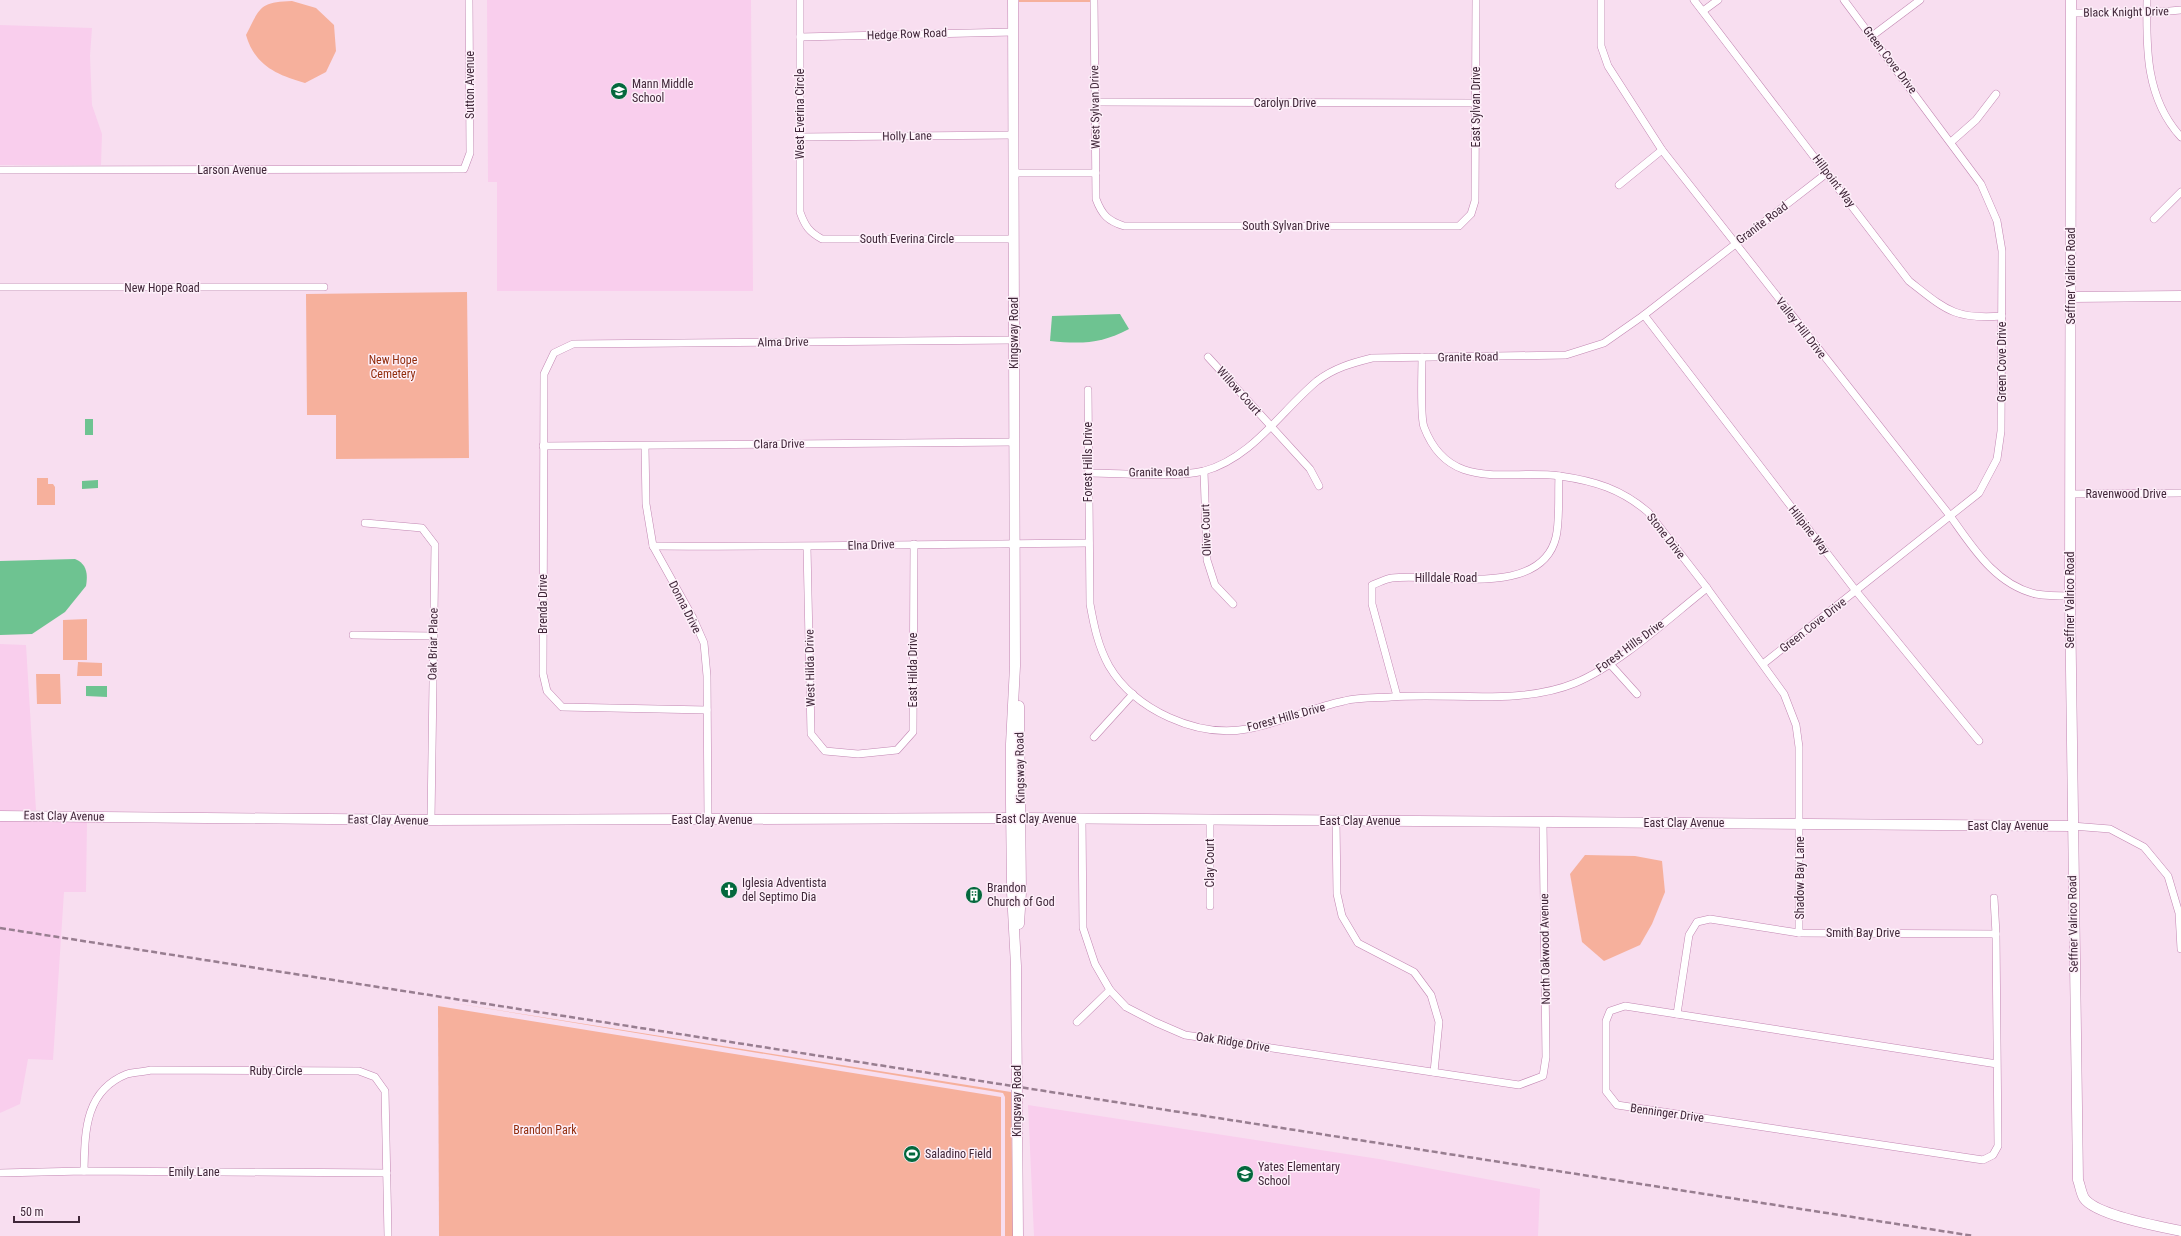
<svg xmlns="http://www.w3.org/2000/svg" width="2181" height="1236" font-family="'Roboto Condensed',sans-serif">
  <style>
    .built { fill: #f9ceed }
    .green { fill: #f6b09c }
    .water { fill: #6ec391 }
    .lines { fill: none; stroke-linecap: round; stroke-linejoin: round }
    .street-casing { stroke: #c286b2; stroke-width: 8 }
    .secondary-casing { stroke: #c286b2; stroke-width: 11 }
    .street { stroke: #fff; stroke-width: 7 }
    .secondary { stroke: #fff; stroke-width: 10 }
    .rail { stroke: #987e90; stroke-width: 2.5; stroke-dasharray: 6 3; stroke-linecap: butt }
    .labels { text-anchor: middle; stroke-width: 3; stroke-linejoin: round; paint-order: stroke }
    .street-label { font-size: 12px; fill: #402739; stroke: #fdeff9 }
    .poi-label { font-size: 12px; fill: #402739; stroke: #fdeff9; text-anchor: start }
    .park-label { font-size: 12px; fill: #922e0e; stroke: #fdeff9 }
  </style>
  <rect width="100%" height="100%" fill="#f8def0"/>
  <!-- built -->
  <g class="built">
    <polygon points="487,0 751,0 753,291 497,291 497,182 488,182"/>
    <polygon points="0,25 92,28 90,56 92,105 102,134 101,165 0,165"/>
    <polygon points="0,644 26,645 36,810 0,811"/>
    <polygon points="0,821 87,821 86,892 64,892 53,1060 28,1059 20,1104 0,1113"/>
    <polygon points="1028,1105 1379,1159 1540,1189 1538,1236 1034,1236"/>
  </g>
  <!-- green -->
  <g class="green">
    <rect x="1019" y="0" width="71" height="2"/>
    <path d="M292,1l24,7 18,17 2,26 -10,21 -21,11c-28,-8 -50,-17 -59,-48 14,-27 13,-33 46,-34z"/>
    <polygon points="467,292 469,458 336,459 336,415 307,415 306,294"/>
    <polygon points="37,478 48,478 48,484 53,484 55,487 55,505 37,505"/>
    <polygon points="87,619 87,660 63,660 63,620"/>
    <polygon points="78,662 102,663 102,676 77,676"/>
    <polygon points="36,674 60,674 61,704 37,704"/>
    <polygon points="1585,855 1635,856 1662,861 1665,892 1652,924 1640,945 1604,961 1582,942 1570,874"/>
    <polygon points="441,1001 1011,1092 1013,1236 1005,1236 1005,1097 1003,1093"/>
    <polygon points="438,1006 1001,1097 1001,1236 439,1236"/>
  </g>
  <!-- water -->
  <g class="water">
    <path d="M1120,314l9,15c-28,15 -48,15 -79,12l2,-25z"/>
    <rect x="85" y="419" width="8" height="16"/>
    <polygon points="98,480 98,488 82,489 82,481"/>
    <path d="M75,559c12,5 13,15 11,27l-21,26 -33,22 -32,1v-74z"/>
    <polygon points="86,686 107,686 107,697 86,696"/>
  </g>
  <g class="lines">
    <!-- street casing -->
    <g class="street-casing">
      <g id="street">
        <path d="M800,0v212c5,14 9,20 22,27h192"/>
        <path d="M1094,0l2,199c6,16 12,22 28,27h335l12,-12 4,-13 1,-201"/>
        <path d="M1601,0v46l7,20 54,84 289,367c22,31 45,68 85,77 11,2 23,2 34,2"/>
        <path d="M1694,0l215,281c36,28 45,39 93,35"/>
        <path d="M2147,0c-1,49 -1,99 34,137"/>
        <polyline points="1703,11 1718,0"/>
        <polyline points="2071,13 2147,13 2181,10"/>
        <polyline points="1872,36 1920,0"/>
        <polyline points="800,37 1013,32"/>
        <polyline points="1095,102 1476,103"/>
        <polyline points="800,137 1013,135"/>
        <polyline points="1951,142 1976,120 1996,94"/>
        <polyline points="0,170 464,169 470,153 469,0"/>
        <polyline points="1014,173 1096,173"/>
        <polyline points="1619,185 1662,150"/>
        <polyline points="2154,219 2181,192"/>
        <polyline points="0,287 324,287"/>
        <polyline points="1644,315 1856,591 1979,741"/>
        <polyline points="1208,357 1310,469 1319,486"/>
        <path d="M1422,357c0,15 -2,59 2,70 25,66 83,42 136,49 35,5 61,13 88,36l59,76 77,106 12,31 3,22v186"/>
        <path d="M1088,390l2,214c4,22 8,42 19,62 26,44 88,72 138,63 33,-6 64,-21 97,-28 15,-4 32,-3 47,-4 59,-5 128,9 184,-14 44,-18 94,-65 132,-95"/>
        <polyline points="543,446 1015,442"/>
        <polyline points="645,446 646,504 653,546 693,618 704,643 707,676 708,821"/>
        <polyline points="1204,471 1207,560 1215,585 1233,604"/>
        <path d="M1089,473c32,0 85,5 115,-2 48,-13 77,-60 113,-90 17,-13 35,-18 55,-23l194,-3 38,-12 40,-28 183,-142"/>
        <polyline points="2070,494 2181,493"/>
        <polyline points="365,523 422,528 435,545 431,820"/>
        <path d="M653,546c145,1 290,-2 436,-3"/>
        <polyline points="807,547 811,734 825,751 858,754 897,750 913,732 914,544"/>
        <polyline points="353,635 434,636"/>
        <polyline points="1610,664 1637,694"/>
        <polyline points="1763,664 1979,493 1997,459 2001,431 2002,251 1997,221 1981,184 1844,0"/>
        <path d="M1397,696l-25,-92v-19c6,-2 13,-6 20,-7 45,-6 149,22 164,-41 4,-16 2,-44 3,-61"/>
        <polyline points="707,710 562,707 547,691 543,674 544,374 554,353 573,344 1014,340"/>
        <polyline points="1094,737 1133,694"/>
        <polyline points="1082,819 1083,928 1095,964 1110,990 1126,1007 1155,1022 1185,1035 1519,1085 1543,1076 1546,1057 1543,822"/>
        <polyline points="1210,820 1210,906"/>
        <polyline points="1336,821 1337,894 1342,916 1358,943 1414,972 1431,995 1439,1022 1434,1072"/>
        <polyline points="2072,826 2110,829 2144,847 2168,876 2179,913 2181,949"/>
        <polyline points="1994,898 1996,934 1998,1146 1993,1155 1983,1160 1617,1105 1606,1091 1606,1021 1610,1011 1625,1006 1997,1064"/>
        <polyline points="1677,1014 1689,935 1697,922 1710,919 1799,933 1996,934"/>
        <polyline points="1077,1022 1110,990"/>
        <path d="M84,1171c1,-38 0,-80 43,-97 7,-2 16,-2 24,-4l208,1 16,6 10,14 3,145"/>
        <polyline points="0,1173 84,1171 387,1173"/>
      </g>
    </g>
    <!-- secondary casing -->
    <g class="secondary-casing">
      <g id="secondary">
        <polyline points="1013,0 1015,666 1011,744 1011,803 1012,892 1016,966 1018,1236"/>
        <path d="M2071,0l-1,596 8,584c2,5 3,13 6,18 11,17 77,29 97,33"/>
        <polyline points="2071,297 2181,296"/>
        <polyline points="1019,706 1021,892 1019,924"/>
        <polyline points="0,816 431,820 1021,818 2072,826"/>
      </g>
    </g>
    <!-- street -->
    <use href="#street" class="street"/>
    <!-- secondary -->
    <use href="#secondary" class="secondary"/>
    <!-- rail -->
    <polyline class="rail" points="0,928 1974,1236"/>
  </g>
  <!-- icons -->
  <defs>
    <g id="school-disc" transform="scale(0.9)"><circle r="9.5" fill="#04683d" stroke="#fdeff9"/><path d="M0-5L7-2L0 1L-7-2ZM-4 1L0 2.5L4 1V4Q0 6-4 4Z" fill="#fff"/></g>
    <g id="church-disc" transform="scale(0.9)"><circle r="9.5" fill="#04683d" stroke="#fdeff9"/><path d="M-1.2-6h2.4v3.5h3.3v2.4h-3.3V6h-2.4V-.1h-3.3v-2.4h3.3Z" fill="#fff"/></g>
    <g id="building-disc" transform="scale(0.9)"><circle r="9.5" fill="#04683d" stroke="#fdeff9"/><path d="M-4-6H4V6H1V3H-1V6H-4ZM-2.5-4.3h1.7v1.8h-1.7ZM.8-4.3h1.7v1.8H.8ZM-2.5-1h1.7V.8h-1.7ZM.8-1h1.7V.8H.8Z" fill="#fff"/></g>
    <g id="stadium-disc" transform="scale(0.9)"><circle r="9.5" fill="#04683d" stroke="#fdeff9"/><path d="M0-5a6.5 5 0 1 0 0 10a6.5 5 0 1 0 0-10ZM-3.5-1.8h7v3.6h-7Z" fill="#fff"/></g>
  </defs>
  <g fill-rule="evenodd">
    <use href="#school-disc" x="619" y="91"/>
    <use href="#church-disc" x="729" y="890"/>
    <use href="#building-disc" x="974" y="895"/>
    <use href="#stadium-disc" x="912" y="1154"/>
    <use href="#school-disc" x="1245" y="1174"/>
  </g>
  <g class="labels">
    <!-- street labels -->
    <g class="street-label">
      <text transform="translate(2126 12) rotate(-1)" y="4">Black Knight Drive</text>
      <text transform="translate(907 34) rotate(-2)" y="4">Hedge Row Road</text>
      <text transform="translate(1890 60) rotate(53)" y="4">Green Cove Drive</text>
      <text transform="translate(470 85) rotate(-90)" y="4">Sutton Avenue</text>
      <text x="1285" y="107">Carolyn Drive</text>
      <text transform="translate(1095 107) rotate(-91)" y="4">West Sylvan Drive</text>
      <text transform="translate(1476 107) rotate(-90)" y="4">East Sylvan Drive</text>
      <text transform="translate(800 114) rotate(-90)" y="4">West Everina Circle</text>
      <text transform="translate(907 136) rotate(-1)" y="4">Holly Lane</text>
      <text x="232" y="174">Larson Avenue</text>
      <text transform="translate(1834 181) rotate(53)" y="4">Hillpoint Way</text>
      <text transform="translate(1762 223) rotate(-37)" y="4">Granite Road</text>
      <text x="1286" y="230">South Sylvan Drive</text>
      <text x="907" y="243">South Everina Circle</text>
      <text transform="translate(2071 276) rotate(-90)" y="4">Seffner Valrico Road</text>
      <text x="162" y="292">New Hope Road</text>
      <text transform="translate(1801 328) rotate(52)" y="4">Valley Hill Drive</text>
      <text transform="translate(1014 333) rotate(-90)" y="4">Kingsway Road</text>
      <text transform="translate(783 342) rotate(-1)" y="4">Alma Drive</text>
      <text transform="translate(1468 357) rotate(-1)" y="4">Granite Road</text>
      <text transform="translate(2002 362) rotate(-90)" y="4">Green Cove Drive</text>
      <text transform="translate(1239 391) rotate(48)" y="4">Willow Court</text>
      <text transform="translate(779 444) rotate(-1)" y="4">Clara Drive</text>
      <text transform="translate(1088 462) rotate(-90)" y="4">Forest Hills Drive</text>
      <text transform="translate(1159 472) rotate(-1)" y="4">Granite Road</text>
      <text x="2126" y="498">Ravenwood Drive</text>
      <text transform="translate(1206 530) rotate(-92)" y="4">Olive Court</text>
      <text transform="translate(1809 530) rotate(52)" y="4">Hillpine Way</text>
      <text transform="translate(1666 536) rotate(52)" y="4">Stone Drive</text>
      <text transform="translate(871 545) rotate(-2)" y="4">Elna Drive</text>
      <text x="1446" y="582">Hilldale Road</text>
      <text transform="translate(2070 600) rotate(-90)" y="4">Seffner Valrico Road</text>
      <text transform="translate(543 604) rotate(-90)" y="4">Brenda Drive</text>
      <text transform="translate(685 607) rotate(63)" y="4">Donna Drive</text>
      <text transform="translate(1813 625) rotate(-38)" y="4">Green Cove Drive</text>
      <text transform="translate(433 644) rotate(-89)" y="4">Oak Briar Place</text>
      <text transform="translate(1630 646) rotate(-36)" y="4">Forest Hills Drive</text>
      <text transform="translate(810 668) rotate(-91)" y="4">West Hilda Drive</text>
      <text transform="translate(913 670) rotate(-90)" y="4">East Hilda Drive</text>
      <text transform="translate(1286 717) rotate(-15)" y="4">Forest Hills Drive</text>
      <text transform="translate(1020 768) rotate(-91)" y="4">Kingsway Road</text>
      <text transform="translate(64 816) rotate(1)" y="4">East Clay Avenue</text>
      <text x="1036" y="823">East Clay Avenue</text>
      <text transform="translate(388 820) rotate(1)" y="4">East Clay Avenue</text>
      <text x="712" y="824">East Clay Avenue</text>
      <text x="1360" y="825">East Clay Avenue</text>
      <text x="1684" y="827">East Clay Avenue</text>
      <text x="2008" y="830">East Clay Avenue</text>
      <text transform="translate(1210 863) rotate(-90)" y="4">Clay Court</text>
      <text transform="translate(1800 878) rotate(-90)" y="4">Shadow Bay Lane</text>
      <text transform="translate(2073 924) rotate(-91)" y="4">Seffner Valrico Road</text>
      <text x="1863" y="937">Smith Bay Drive</text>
      <text transform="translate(1545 949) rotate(-91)" y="4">North Oakwood Avenue</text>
      <text transform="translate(1233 1042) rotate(9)" y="4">Oak Ridge Drive</text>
      <text x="276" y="1075">Ruby Circle</text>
      <text transform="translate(1017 1101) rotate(-90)" y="4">Kingsway Road</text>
      <text transform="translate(1667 1113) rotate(8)" y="4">Benninger Drive</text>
      <text x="194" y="1176">Emily Lane</text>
    </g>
    <!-- poi labels -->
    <g class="poi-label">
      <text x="632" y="88">Mann Middle<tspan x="632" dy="14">School</tspan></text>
      <text x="742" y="887">Iglesia Adventista<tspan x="742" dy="14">del Septimo Dia</tspan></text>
      <text x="987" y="892">Brandon<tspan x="987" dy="14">Church of God</tspan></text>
      <text x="925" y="1158">Saladino Field</text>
      <text x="1258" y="1171">Yates Elementary<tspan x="1258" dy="14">School</tspan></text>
    </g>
    <!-- park labels -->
    <g class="park-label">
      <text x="393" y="364">New Hope<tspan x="393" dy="14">Cemetery</tspan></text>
      <text x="545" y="1134">Brandon Park</text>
    </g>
  </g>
  <!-- scale -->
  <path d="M14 1216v6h65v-6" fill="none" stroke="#402739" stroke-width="2"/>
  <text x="20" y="1216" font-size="12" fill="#402739" stroke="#fdeff9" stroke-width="3" paint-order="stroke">50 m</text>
</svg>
